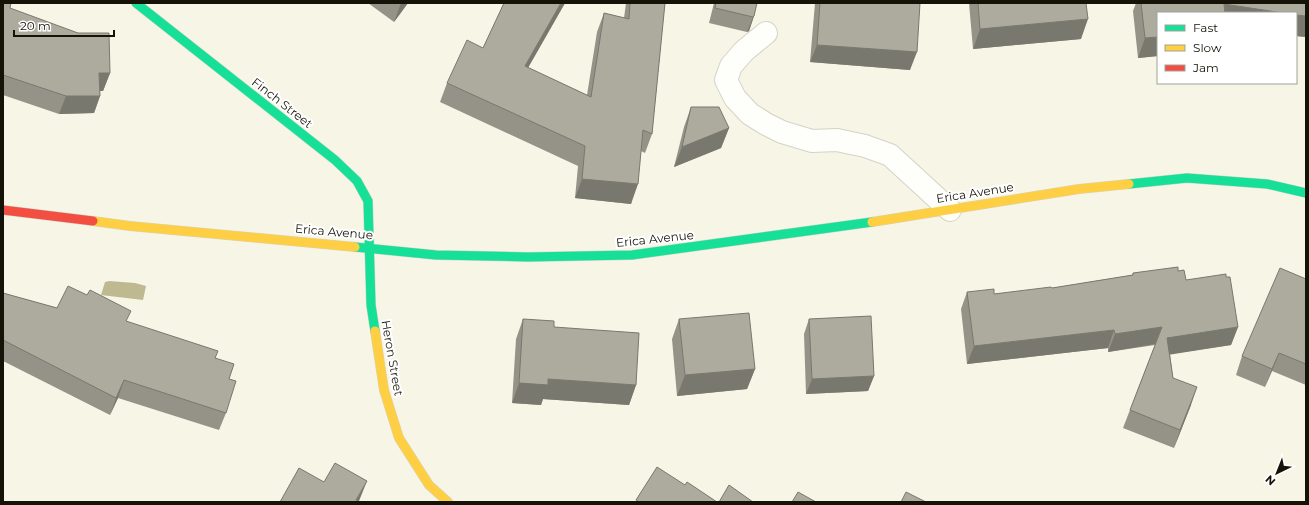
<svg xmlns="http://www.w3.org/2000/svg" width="1309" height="505" font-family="Montserrat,sans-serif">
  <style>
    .water { fill: #bfb991 }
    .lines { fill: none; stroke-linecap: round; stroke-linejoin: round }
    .street-casing { stroke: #d4d3c5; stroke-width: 24 }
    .fast-casing { stroke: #d4d3c5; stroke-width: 10 }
    .slow-casing { stroke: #d4d3c5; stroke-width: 10 }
    .jam-casing { stroke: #d4d3c5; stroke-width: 10 }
    .street { stroke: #fefefb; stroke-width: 22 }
    .fast { stroke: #16e098; stroke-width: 9 }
    .slow { stroke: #ffcf43; stroke-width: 9 }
    .jam { stroke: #f24e42; stroke-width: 9 }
    .wall { fill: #959388 }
    .shaded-wall { fill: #79786f }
    .building { fill: #adab9e; stroke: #79786f }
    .labels { text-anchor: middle; stroke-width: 4; stroke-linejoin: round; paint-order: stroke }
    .street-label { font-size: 12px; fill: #151307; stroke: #fff }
  </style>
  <rect width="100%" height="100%" fill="#f7f5e5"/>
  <!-- water -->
  <polygon class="water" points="109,281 135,283 146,286 143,300 101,295 105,282"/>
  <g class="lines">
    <!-- street casing -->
    <g class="street-casing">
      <polyline id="street" points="766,33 744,51 731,66 726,80 735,98 750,114 766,124 782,132 812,141 837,140 865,146 890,155 950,210"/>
    </g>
    <!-- fast casing -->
    <g class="fast-casing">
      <g id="fast">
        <polyline points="136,3 335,160 357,181 368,201 371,305 375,331"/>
        <polyline points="1129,184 1187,178 1267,184 1306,193"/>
        <polyline points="355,247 436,255 528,257 632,255 872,222"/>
      </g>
    </g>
    <!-- slow casing -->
    <g class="slow-casing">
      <g id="slow">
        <polyline points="93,221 130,226 355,247"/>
        <polyline points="872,222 1079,189 1129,184"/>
        <polyline points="375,331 384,390 399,438 429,485 448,502"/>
      </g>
    </g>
    <!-- jam casing -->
    <g class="jam-casing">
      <polyline id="jam" points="3,210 93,221"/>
    </g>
    <!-- street -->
    <use href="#street" class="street"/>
    <!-- fast -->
    <use href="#fast" class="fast"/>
    <!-- slow -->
    <use href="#slow" class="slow"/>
    <!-- jam -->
    <use href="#jam" class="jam"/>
  </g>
  <!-- wall -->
  <g class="wall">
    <polygon points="3,3 10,8 110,73 103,91 100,91 100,96 94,113 59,114 3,95"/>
    <polygon points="368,3 408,3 394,22"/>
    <polygon points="504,3 565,3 528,68 587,95 597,32 604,13 624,18 626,3 665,3 652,134 645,153 641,151 631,204 575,198 578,166 440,102 447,83 483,48"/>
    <polygon points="714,3 757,3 754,16 749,31 747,32 709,23"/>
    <polygon points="815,3 920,3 910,70 810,62"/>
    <polygon points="969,3 1086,3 1081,39 973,49"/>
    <polygon points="1136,3 1141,3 1142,10 1141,3 1306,3 1306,37 1296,36 1296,13 1158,13 1158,56 1138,58 1133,11"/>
    <polygon points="691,107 729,128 721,148 674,167 684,127"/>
    <polygon points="1178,271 1186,280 1226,277 1238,327 1231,345 1170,354 1173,378 1191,405 1174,448 1123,428 1155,345 1108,352 1108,348 967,364 961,309 967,292 994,294 1052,288 1132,275 1133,273"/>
    <polygon points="1306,279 1306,385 1272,371 1265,387 1236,375 1242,356"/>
    <polygon points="3,293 57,308 127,322 216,358 229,379 226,413 219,430 118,398 110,415 3,361"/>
    <polygon points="523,319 554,327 636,385 629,405 543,399 541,405 512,403 516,339"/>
    <polygon points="679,319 755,369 747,389 677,396 672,339"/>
    <polygon points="809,319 874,376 868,391 806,394 804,334"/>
  </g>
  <!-- shaded-wall -->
  <g class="shaded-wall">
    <polygon points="401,3 408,3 394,22"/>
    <polygon points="561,3 565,3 518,85 525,66"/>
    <polygon points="1224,4 1283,13 1221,13"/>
    <polygon points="1296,15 1306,16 1306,37 1296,36"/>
    <polygon points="754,16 749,31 747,32 753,17"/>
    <polygon points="1088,19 1081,39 973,49 980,29"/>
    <polygon points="1158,37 1158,56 1138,58 1145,38"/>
    <polygon points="817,45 917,52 910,70 810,62"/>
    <polygon points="99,73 110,73 103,91 92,91"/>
    <polygon points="66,96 100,96 94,113 59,114"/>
    <polygon points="729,128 721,148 674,167 682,147"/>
    <polygon points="582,179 638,184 631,204 575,198"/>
    <polygon points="1162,327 1155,344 1108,352 1115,334"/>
    <polygon points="1238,327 1231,345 1161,356 1167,338"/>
    <polygon points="1114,330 1108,348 967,364 974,346"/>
    <polygon points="1279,353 1272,371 1265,387 1272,369"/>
    <polygon points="755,369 747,389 677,396 685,375"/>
    <polygon points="874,376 868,391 806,394 812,379"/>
    <polygon points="548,379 636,385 629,405 543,399 541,405 512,403 519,383"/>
    <polygon points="124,380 118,398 110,415 116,398"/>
    <polygon points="1197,387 1191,405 1174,448 1180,430"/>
    <polygon points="367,481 359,501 359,502 356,500"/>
  </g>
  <!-- building -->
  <g class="building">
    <polygon points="3,3 11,3 10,8 78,33 109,33 110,73 99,73 100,96 66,96 3,75"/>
    <polygon points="504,3 561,3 525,66 591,97 604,13 629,19 630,3 665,3 652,134 643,130 638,184 582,179 585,146 447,83 467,40 483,48"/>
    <polygon points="716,3 757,3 754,16 753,17 715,8"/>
    <polygon points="820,3 920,3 917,52 817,45"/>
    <polygon points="978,3 1086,3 1088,19 980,29"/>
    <polygon points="1141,3 1306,3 1306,16 1296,15 1296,13 1283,13 1224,4 1225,13 1158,13 1158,37 1145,38"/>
    <polygon points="691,107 719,107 729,128 682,147"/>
    <polygon points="1178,267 1178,271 1184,270 1186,280 1226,274 1226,277 1230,277 1238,327 1167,338 1173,378 1197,387 1180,430 1130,410 1162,327 1115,334 1114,330 974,346 967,292 994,289 994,294 1051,287 1052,288 1133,275 1133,273"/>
    <polygon points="1280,268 1306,279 1306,364 1279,353 1272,369 1242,356"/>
    <polygon points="68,286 87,295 90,290 131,311 126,321 218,351 215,358 234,364 229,379 236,381 226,413 124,380 116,398 3,340 3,341 3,293 57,308"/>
    <polygon points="749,313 755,369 685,375 679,319"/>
    <polygon points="871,316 874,376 812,379 809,319"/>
    <polygon points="523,319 554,321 554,327 639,333 636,385 548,379 548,385 519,383"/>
    <polygon points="335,463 367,481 356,500 360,502 280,502 299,468 324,482"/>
    <polygon points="657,467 685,485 687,482 717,502 639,502 636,500"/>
    <polygon points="729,485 753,502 719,502"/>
    <polygon points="798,492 816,502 792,502"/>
    <polygon points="906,492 926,502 901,502"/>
  </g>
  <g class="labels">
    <!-- street labels -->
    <g class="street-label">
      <text transform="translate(282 103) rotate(38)" y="4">Finch Street</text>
      <text transform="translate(975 193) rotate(-9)" y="4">Erica Avenue</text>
      <text transform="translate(334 232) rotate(5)" y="4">Erica Avenue</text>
      <text transform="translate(655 239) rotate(-6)" y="4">Erica Avenue</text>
      <text transform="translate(392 358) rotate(80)" y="4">Heron Street</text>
    </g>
  </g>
  <!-- border -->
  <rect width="1309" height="505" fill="none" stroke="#151307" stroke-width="8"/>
  <!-- legend -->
  <rect x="1157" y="12" width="140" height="72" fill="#ffffff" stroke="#a1a19c"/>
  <rect x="1165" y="25" width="20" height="6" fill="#16e098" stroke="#a1a19c"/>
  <text x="1193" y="32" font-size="12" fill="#151307">Fast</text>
  <rect x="1165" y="45" width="20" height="6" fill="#ffcf43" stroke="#a1a19c"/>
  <text x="1193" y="52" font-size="12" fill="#151307">Slow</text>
  <rect x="1165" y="65" width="20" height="6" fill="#f24e42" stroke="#a1a19c"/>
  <text x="1193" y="72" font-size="12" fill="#151307">Jam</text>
  <!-- north arrow -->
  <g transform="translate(1277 473) rotate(223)" stroke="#ffffff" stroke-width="3" paint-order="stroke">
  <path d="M0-3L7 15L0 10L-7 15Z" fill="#151307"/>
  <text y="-6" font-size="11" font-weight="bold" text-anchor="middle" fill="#151307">N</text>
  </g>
  <!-- scale -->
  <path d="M14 30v6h100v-6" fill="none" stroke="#151307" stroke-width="2"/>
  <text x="20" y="30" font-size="12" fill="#151307" stroke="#ffffff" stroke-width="3" paint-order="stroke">20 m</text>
</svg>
